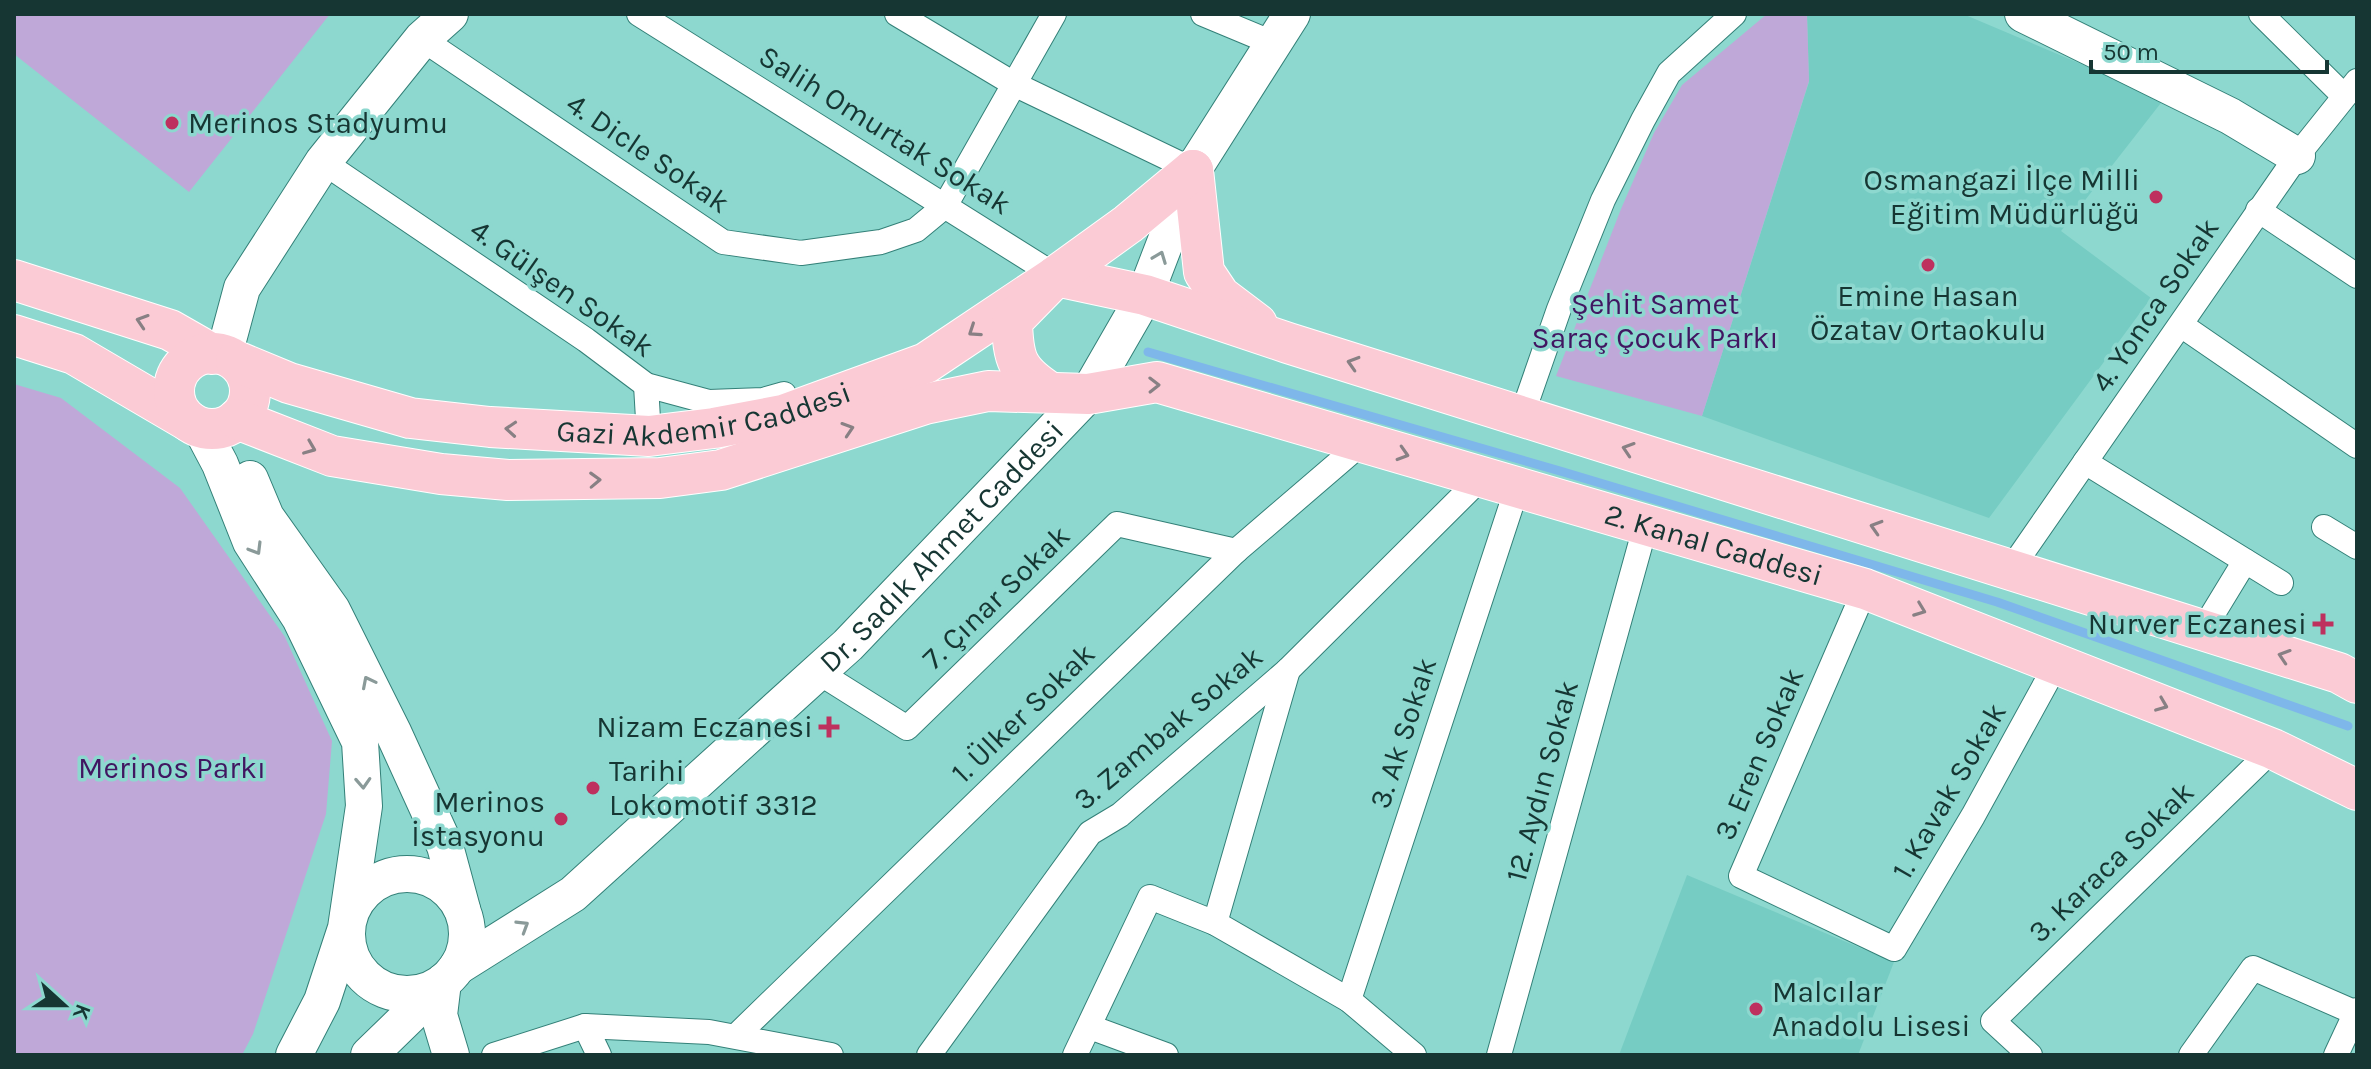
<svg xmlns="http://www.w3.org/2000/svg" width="2371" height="1069" font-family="Karla,sans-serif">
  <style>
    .built { fill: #76ccc3 }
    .green { fill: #bfa8d8 }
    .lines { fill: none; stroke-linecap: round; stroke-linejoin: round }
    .stream { stroke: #7eb7ea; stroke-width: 9 }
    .minor-casing { stroke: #338078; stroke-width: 26 }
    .secondary-casing { stroke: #338078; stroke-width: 38 }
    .primary-casing { stroke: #fff; stroke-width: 42 }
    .minor { stroke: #fff; stroke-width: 24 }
    .secondary { stroke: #fff; stroke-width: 36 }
    .primary { stroke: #fbcbd5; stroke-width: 40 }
    .oneway { stroke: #8a9a99 }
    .oneway2 { stroke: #888084 }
    .poi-dot { fill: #be305e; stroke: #8dd8cf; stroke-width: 3 }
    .labels { text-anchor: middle; stroke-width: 7; stroke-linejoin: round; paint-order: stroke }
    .poi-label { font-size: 30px; fill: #163633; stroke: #8dd8cf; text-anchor: end }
    .street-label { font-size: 30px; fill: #163633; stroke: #8dd8cf }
    .park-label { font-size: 30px; fill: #411661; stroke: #8dd8cf }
  </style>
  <rect width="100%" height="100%" fill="#8dd8cf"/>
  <!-- built -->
  <g class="built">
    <polygon points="1807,14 1963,14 2164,99 2061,231 2151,298 1989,518 1702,416 1809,82"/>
    <polygon points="1687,875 1894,962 1858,1055 1619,1055"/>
  </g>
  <!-- green -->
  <g class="green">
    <polygon points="14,14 330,14 189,192 14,54"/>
    <polygon points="1767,14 1807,14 1809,81 1702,416 1556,376 1621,209 1654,133 1682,85"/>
    <polygon points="14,384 61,398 180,488 285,637 332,741 326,814 253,1034 242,1055 14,1055"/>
  </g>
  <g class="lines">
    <!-- stream -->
    <polyline class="stream" points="1148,352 1560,471 1997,602 2348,726"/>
    <!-- minor casing -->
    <g class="minor-casing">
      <g id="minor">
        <polyline points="639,14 1056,276"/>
        <polyline points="897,14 1014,84 1193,170"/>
        <polyline points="1203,14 1275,44"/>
        <polyline points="2261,14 2344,96"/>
        <polyline points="422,39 723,242 801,253 881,242 916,230 945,206 1054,14"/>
        <polyline points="323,162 586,340 646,385 709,402 763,400 784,394"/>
        <polyline points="2258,210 2357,276"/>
        <polyline points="2181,325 2357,446"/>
        <polyline points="646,385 649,436"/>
        <polyline points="1522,415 1559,309 1603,200 1643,120 1669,73 1734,14"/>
        <polyline points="2085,462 2281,583"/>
        <polyline points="2324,527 2357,547"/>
        <polyline points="2011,569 2297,156 2357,81"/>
        <polyline points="1865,589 1741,876 1894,949 1973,816 2057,663"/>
        <polyline points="2203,630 2245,561"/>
        <polyline points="818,672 907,728 1117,524 1236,551"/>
        <polyline points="1215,923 1288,670"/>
        <polyline points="1349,1000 1518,485"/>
        <polyline points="585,1026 599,1055"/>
        <polyline points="1090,1027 1166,1055"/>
        <polyline points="736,1036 1236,551 1363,442"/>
        <polyline points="494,1055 585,1026 709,1032 831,1055"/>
        <polyline points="929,1055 1090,833 1120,815 1288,670 1481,478"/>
        <polyline points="1075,1055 1150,897 1215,923 1349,1000 1414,1055"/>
        <polyline points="1499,1055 1646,524"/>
        <polyline points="2030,1055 1993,1021 2273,749"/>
        <polyline points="2191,1055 2253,968 2356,1013"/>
        <polyline points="2336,1055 2357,1010"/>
      </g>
    </g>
    <!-- secondary casing -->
    <g class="secondary-casing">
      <g id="secondary">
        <polyline points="2023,14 2230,116 2297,156"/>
        <polyline points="224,355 242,288 323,162 422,39 450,14"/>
        <polyline points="201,428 220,464 251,542 300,618 360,742 364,806 346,928 322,1001 294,1055"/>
        <polyline points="250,479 266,517 332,610 393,732 445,846 462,909"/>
        <circle cx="407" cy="934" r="60"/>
        <path id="s1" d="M457,967l116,-73 245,-222 30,-27 240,-251 57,-99 48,-125 99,-156"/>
        <polyline points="443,982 439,1015 451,1055"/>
        <polyline points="369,1055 440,986"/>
      </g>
    </g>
    <!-- primary casing -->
    <g class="primary-casing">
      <g id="primary">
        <polyline points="1193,170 1204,272 1220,296 1257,324"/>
        <polyline points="14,280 170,330 212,354"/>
        <polyline points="14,335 74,354 190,422"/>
        <circle cx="212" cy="391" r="38"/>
        <path id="s2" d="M236,361l53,22 121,35 80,9 159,9 65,-8 69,-13 143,-52 130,-87 89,19 143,48 1051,330 18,10"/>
        <path d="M1049,392c-32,-21 -36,-32 -37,-71l44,-45 72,-52 65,-54"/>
        <path id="s3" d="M237,419l95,37 109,18 67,6 152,-2 61,-8 204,-66 63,-13 100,3 69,-12 708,207 408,160 84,41"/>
      </g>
    </g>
    <!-- minor -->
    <use href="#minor" class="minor"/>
    <!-- secondary -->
    <use href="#secondary" class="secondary"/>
    <!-- primary -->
    <use href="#primary" class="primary"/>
  </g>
  <!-- one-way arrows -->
  <defs><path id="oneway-chevron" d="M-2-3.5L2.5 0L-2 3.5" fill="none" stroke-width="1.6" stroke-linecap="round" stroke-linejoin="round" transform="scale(2)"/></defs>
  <g class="oneway">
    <use href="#oneway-chevron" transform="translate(1160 257) rotate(-69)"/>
    <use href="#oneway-chevron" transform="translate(256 549) rotate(59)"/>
    <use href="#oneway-chevron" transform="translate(368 682) rotate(-117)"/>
    <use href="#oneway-chevron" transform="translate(363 783) rotate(87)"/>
    <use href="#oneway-chevron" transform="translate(523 926) rotate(-32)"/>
  </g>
  <g class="oneway2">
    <use href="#oneway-chevron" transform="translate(142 321) rotate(-162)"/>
    <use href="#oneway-chevron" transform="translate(974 331) rotate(146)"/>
    <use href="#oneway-chevron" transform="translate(1353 363) rotate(-163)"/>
    <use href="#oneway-chevron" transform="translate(1154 385) rotate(-1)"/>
    <use href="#oneway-chevron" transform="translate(511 429) rotate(-176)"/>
    <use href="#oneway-chevron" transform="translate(848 429) rotate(-18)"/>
    <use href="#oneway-chevron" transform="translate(310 448) rotate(22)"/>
    <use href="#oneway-chevron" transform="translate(1628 449) rotate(-162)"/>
    <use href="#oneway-chevron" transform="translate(1403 454) rotate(17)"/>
    <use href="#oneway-chevron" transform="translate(595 480) rotate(-2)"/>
    <use href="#oneway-chevron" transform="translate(1876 527) rotate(-163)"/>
    <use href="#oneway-chevron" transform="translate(1920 610) rotate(21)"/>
    <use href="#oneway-chevron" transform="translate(2284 656) rotate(-162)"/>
    <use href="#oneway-chevron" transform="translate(2162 705) rotate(22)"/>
  </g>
  <!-- markers -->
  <g class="poi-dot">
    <circle cx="172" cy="123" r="8"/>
    <circle cx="2156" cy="197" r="8"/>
    <circle cx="1928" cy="265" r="8"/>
    <path d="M2319 612h8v8h8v8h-8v8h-8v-8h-8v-8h8z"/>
    <path d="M825 715h8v8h8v8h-8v8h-8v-8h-8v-8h8z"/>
    <circle cx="593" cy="788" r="8"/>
    <circle cx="561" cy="819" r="8"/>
    <circle cx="1756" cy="1009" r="8"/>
  </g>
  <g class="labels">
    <!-- poi labels -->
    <g class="poi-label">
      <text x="188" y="133" text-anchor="start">Merinos Stadyumu</text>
      <text x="2140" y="190">Osmangazi İlçe Milli<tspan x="2140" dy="34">Eğitim Müdürlüğü</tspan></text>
      <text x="1928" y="306" text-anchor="middle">Emine Hasan<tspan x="1928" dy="34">Özatav Ortaokulu</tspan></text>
      <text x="2307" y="634">Nurver Eczanesi</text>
      <text x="813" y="737">Nizam Eczanesi</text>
      <text x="609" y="781" text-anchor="start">Tarihi<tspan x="609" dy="34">Lokomotif 3312</tspan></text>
      <text x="545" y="812">Merinos<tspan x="545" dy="34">İstasyonu</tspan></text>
      <text x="1772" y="1002" text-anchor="start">Malcılar<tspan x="1772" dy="34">Anadolu Lisesi</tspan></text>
    </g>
    <!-- street labels -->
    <g class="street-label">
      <text transform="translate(885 130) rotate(32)" y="10">Salih Omurtak Sokak</text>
      <text transform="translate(648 153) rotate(34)" y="10">4. Dicle Sokak</text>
      <text transform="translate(562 288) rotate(35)" y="10">4. Gülşen Sokak</text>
      <text transform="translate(2155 305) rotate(-56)" y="10">4. Yonca Sokak</text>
      <text dy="10" stroke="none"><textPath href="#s2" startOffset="480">Gazi Akdemir Caddesi</textPath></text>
      <text dy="10" stroke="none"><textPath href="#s3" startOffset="1522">2. Kanal Caddesi</textPath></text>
      <text dy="10" stroke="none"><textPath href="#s1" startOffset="644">Dr. Sadık Ahmet Caddesi</textPath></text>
      <text transform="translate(996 597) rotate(-44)" y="10">7. Çınar Sokak</text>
      <text transform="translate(1023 713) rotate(-44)" y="10">1. Ülker Sokak</text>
      <text transform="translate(1168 728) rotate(-40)" y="10">3. Zambak Sokak</text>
      <text transform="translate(1403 733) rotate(-72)" y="10">3. Ak Sokak</text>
      <text transform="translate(1759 754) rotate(-67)" y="10">3. Eren Sokak</text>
      <text transform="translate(1542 781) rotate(-75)" y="10">12. Aydın Sokak</text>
      <text transform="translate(1949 791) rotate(-60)" y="10">1. Kavak Sokak</text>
      <text transform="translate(2111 862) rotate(-44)" y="10">3. Karaca Sokak</text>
    </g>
    <!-- park labels -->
    <g class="park-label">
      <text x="1655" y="314">Şehit Samet<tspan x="1655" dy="34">Saraç Çocuk Parkı</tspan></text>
      <text x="172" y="778">Merinos Parkı</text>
    </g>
  </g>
  <!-- border -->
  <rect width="2371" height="1069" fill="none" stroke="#163633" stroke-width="32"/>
  <!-- north arrow -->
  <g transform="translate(64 1005) rotate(111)" stroke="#8dd8cf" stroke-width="6" paint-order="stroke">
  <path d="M0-6L14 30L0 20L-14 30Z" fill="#163633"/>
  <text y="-12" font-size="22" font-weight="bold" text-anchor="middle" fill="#163633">K</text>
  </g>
  <!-- scale -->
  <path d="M2091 60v12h236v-12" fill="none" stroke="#163633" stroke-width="4"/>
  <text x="2103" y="60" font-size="24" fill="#163633" stroke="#8dd8cf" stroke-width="6" paint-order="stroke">50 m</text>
</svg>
